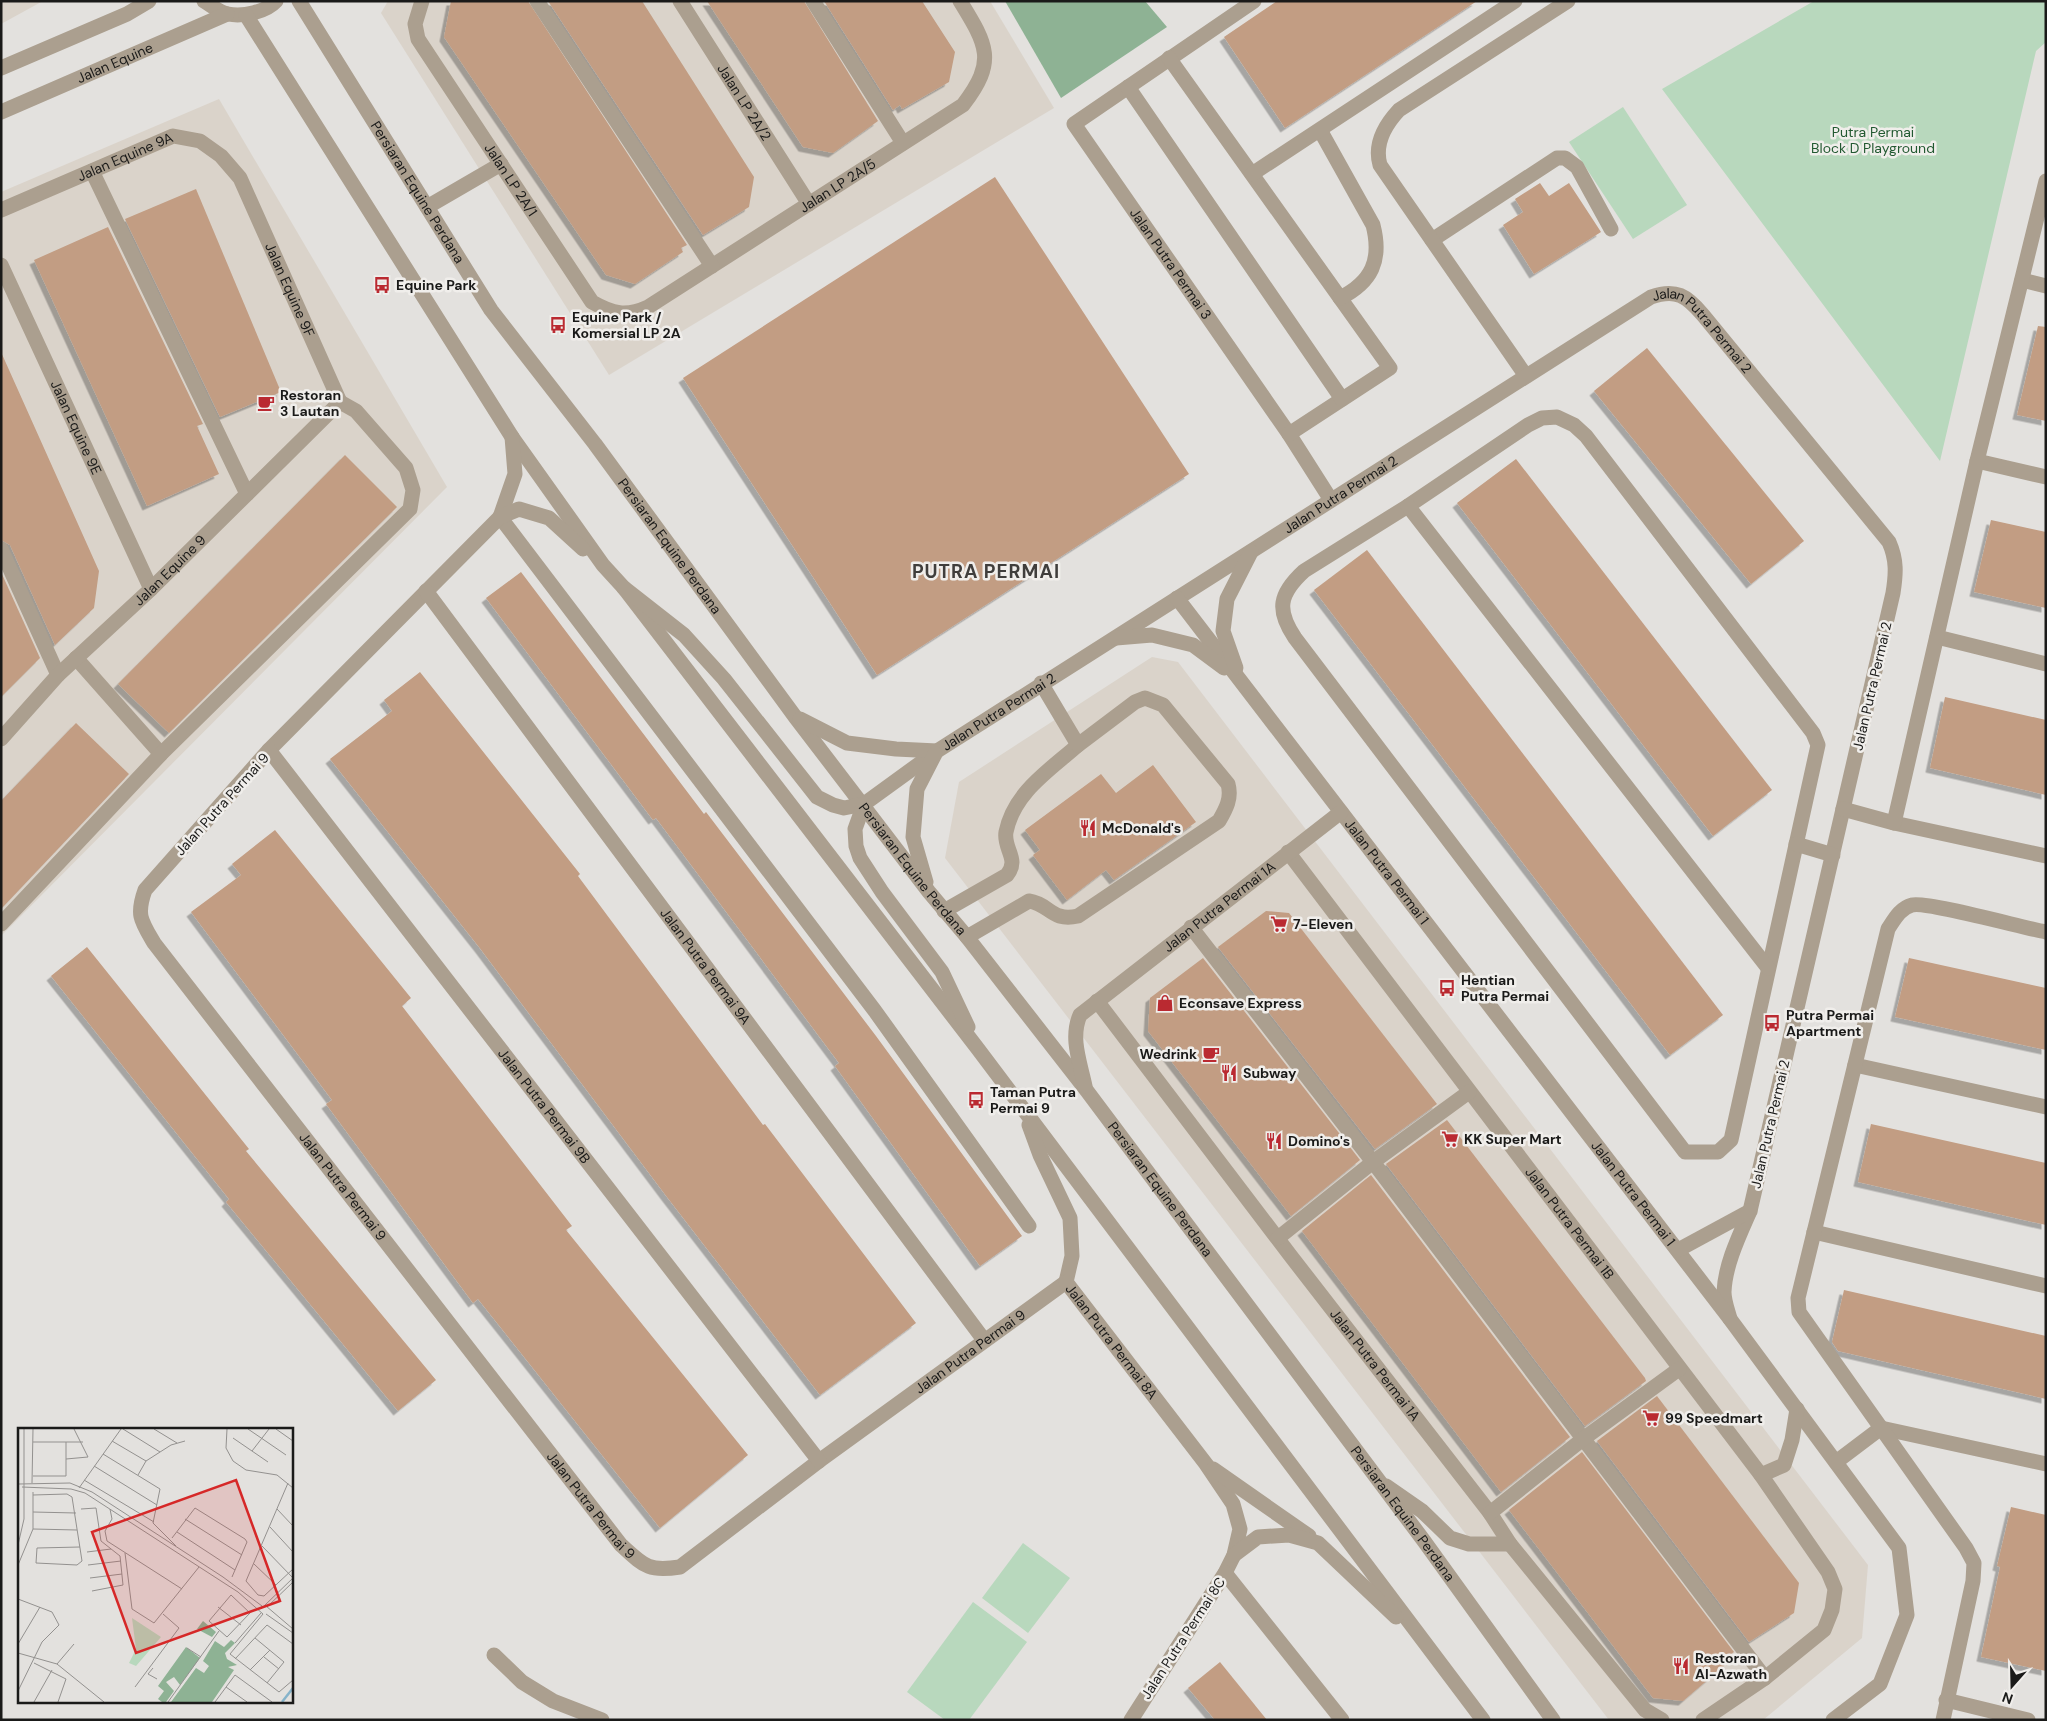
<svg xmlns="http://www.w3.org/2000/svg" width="2047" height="1721" font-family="'DM Sans',sans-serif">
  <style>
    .built { fill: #dad3ca }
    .green { fill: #b8d8bd }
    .forest { fill: #8eb294 }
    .building { fill: #c29d83; filter: url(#shadow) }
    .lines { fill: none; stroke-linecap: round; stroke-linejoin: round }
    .minor { stroke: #ab9f8f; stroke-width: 15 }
    .labels { text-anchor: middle; stroke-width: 5; stroke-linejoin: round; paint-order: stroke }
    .street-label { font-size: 14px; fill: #1a1a19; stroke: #f0eeeb }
    .park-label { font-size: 14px; fill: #225931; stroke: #f0eeeb }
    .poi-label { font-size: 14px; font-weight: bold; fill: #1a1a19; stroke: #f0eeeb; text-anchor: start }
    .district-label { font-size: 19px; font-weight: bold; letter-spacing: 1px; fill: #403e3c; stroke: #f0eeeb }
    .inset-river { fill: none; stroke: #86b3ca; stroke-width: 2.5 }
    .inset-road { fill: none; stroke: #93918f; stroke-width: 1 }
    .view { fill: #d62828; fill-opacity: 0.15; stroke: #d62828; stroke-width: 2.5 }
    .inset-edge { fill: none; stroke: #1a1a19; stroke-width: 2.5 }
  </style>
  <defs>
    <filter id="shadow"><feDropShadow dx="-4.5" dy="4.5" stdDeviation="0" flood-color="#0004"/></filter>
  </defs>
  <rect width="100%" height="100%" fill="#e3e1de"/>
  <!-- built -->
  <g class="built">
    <polygon points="1,1 43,1 1,24"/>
    <polygon points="388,1 990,1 1054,108 609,375 381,13"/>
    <polygon points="219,99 447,487 1,936 1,192"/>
    <polygon points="1152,657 1178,662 1868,1565 1862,1638 1763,1720 1609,1720 945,858 959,782"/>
  </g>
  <!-- green -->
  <g class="green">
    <polygon points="1814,1 2046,1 2046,42 2036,51 1940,461 1662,89"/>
    <polygon points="1623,107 1687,205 1633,239 1569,142"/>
    <polygon points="1023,1543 1070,1578 1028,1633 982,1598"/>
    <polygon points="973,1602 1027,1642 969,1720 945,1720 907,1692"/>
  </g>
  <!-- forest -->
  <polygon class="forest" points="1005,1 1145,1 1167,27 1061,98"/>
  <!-- building -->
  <g class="building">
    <polygon points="451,1 528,1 687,245 681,248 683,252 635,284 606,275 444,37"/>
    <polygon points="548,1 642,1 754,177 749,207 703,235"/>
    <polygon points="707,1 804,1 878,121 833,153 803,147"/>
    <polygon points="824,1 922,1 955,52 949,82 902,109 900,105 893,110"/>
    <polygon points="1277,1 1477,1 1285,128 1224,37"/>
    <polygon points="995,177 1189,474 877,675 683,378"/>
    <polygon points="1540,183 1549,196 1569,183 1601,232 1534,274 1503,225 1523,212 1515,199"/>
    <polygon points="196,189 281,392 220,417 125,219"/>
    <polygon points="108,227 203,424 197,426 219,474 147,506 34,260"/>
    <polygon points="2038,326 2046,327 2046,421 2017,415"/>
    <polygon points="1647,348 1804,541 1751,584 1594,391"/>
    <polygon points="1,352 99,571 94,608 55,645 10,545 1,540"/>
    <polygon points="345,455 397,507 169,733 118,684"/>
    <polygon points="1516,459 1772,790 1713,836 1457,503"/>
    <polygon points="1991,520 2046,532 2046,608 1974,592"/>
    <polygon points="1367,550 1723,1015 1670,1055 1314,590"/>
    <polygon points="1,572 40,658 1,697"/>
    <polygon points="521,572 704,814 706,812 876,1036 1022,1236 980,1266 835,1066 839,1063 656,818 653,820 486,598"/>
    <polygon points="420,672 580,874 578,876 763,1125 765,1124 916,1323 820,1395 667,1197 479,947 330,759 392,711 384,700"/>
    <polygon points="1945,697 2046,720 2046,795 1930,768"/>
    <polygon points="76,723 129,774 1,909 1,801"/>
    <polygon points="1153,765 1196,822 1114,880 1106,870 1067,900 1033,855 1040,850 1025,830 1101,774 1116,793"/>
    <polygon points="275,830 411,998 402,1006 572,1226 566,1230 748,1455 660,1528 478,1299 473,1303 326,1104 332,1100 191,912 241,875 232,864"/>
    <polygon points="1266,911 1289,913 1437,1104 1375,1149 1218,947"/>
    <polygon points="87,947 249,1149 246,1151 436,1380 398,1411 226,1202 229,1199 51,976"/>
    <polygon points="1203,958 1360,1160 1291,1216 1148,1031 1150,998"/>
    <polygon points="1909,958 2046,988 2046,1050 1895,1017"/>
    <polygon points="1447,1120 1645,1378 1646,1381 1585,1426 1386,1164"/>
    <polygon points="1871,1124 2046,1163 2046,1225 1858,1182"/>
    <polygon points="1371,1175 1570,1437 1501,1492 1302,1231"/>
    <polygon points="1844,1290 2046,1336 2046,1399 1838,1351 1832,1342"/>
    <polygon points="1657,1396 1799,1583 1794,1613 1749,1642 1597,1441"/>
    <polygon points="1582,1452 1734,1652 1722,1660 1725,1665 1683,1701 1653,1698 1509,1510"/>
    <polygon points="2011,1507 2046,1515 2046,1671 1981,1657 2000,1567 1997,1566"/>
    <polygon points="1220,1662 1267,1720 1215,1720 1188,1688"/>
  </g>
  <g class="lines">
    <!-- minor -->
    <g class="minor">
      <path d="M204,1c7,4 16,12 24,13 15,3 38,-2 48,-13"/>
      <path id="s1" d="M299,1l192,309 104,134 201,274 133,174 38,45 120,154 337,450 129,179"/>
      <path id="s2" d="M422,1l-7,23 3,15 174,263c21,12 34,15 56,5l315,-202c34,-44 24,-60 -3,-104"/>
      <polyline points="537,1 712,266"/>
      <path id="s3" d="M680,1l129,203"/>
      <polyline points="813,1 903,143"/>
      <path id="s4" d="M1254,1l-180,123 215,310 42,66"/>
      <polyline points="246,15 512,437 603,565 624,588 978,1049 1483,1720"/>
      <polyline points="1169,58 1390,368 1289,434"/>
      <polyline points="1,68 127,14 149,1"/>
      <polyline points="1128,87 1342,399"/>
      <path id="s5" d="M1,112l226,-98"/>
      <path d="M1320,130l53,95c9,35 -1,57 -33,73"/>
      <polyline points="92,171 247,494"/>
      <polyline points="1252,174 1515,1"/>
      <polyline points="427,207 501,164"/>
      <path id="s6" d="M1,210l172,-74 27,5 21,15 19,22 100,224"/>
      <polyline points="1432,240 1557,158 1565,158 1577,167 1611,229"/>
      <path id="s7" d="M1,265l150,324"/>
      <polyline points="2022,280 2046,286"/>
      <path d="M1526,376l-146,-211c-6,-21 5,-40 19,-55l169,-109"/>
      <path d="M1557,417l17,8 12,11 227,297 5,12 -87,395 -13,12h-33l-390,-514c-19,-28 -16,-44 9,-67l104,-65 120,-81 14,-7z"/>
      <polyline points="1977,461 2046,477"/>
      <polyline points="1408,506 1768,968"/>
      <polyline points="500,517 875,1011 1029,1226"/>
      <polyline points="500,517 515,474 512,437"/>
      <polyline points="1,549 58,675"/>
      <path id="s8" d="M583,549l-34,-31 -30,-9 -19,8 -231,233 -124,140c-9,25 -4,31 9,53l467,602c23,21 27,27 59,22l139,-106 247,-179"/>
      <path id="s9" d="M624,588l60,47 40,44 93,118 16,8 11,3 20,-4 73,-53 714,-454c25,-9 36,-1 52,18l186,227c8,18 7,32 4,51l-143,618c-11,25 -25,54 -26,81 0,9 4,19 6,27"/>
      <path id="s10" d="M426,591l558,749"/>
      <path id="s11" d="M1177,598l553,721 169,229 8,67 -27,69 -47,36"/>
      <polyline points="1937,637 2046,664"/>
      <polyline points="1116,638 1152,635 1193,645 1224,668"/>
      <polyline points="76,658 161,754"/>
      <polyline points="1236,668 1223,631 1227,599 1251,552"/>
      <polyline points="800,719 847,743 896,749 937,751"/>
      <path id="s12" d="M1,739l57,-64 93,-86 189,-187"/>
      <path id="s13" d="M269,750l550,711"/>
      <polyline points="864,804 855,829 856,846 860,858 882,892 942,972 968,1027"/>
      <polyline points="1843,809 1894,823 2046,856"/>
      <polyline points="1894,823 1977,461 2046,181"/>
      <polyline points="1796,844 1833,855"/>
      <path id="s14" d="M1288,852l473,623 67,97 7,17 -3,21 -8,20 -59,48 -62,42"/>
      <polyline points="926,882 913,837 917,789 935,754"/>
      <path d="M944,911l63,-36c13,-16 -4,-26 -1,-43 8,-40 44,-62 72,-87"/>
      <polyline points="1,924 161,754 410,509 413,490 406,468 356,411 340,402"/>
      <polyline points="1191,927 1373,1162 1765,1678"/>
      <path d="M967,937l62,-36c21,3 22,21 49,15l141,-95c7,-12 13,-23 9,-37l-65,-79 -18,-7 -10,4 -57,43 -37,-62"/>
      <path id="s15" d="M1097,1001l193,254 200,258 20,31 135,166 17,10"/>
      <polyline points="1855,1065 2046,1107"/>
      <path id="s16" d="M1085,1086c-5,-24 -15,-48 -5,-71l261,-203"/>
      <polyline points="1029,1125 1040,1155 1070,1218 1072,1256 1066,1282"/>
      <polyline points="1814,1232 2046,1286"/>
      <polyline points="1278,1238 1373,1162 1469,1092"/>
      <polyline points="1678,1250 1750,1211"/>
      <path id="s17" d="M1066,1282l140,182 27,40 7,25 -6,26 -9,18 -94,147"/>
      <polyline points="1836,1462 1881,1428 2046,1464"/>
      <polyline points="1213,1469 1309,1536"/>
      <polyline points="1761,1475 1784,1465 1792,1440 1797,1409"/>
      <polyline points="1386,1486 1422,1511 1450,1538 1469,1544 1510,1544"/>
      <polyline points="1490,1513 1583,1439 1679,1369"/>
      <polyline points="1234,1555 1258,1537 1289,1535 1318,1543 1396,1617"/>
      <polyline points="1225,1573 1342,1720"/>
      <polyline points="494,1655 522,1682 553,1701 602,1720"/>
      <polyline points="1946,1700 2028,1720"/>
      <path d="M1943,1720l30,-139 1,-18 -8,-15 -167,-236 -1,-14 90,-369c6,-9 12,-21 24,-24 14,-4 112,23 134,27"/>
    </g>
  </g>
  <!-- icons -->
  <defs>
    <g id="bus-bare" transform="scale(1.35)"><path d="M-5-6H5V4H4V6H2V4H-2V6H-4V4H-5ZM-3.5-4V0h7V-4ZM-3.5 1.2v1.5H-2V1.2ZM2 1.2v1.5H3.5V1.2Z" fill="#ba2a31" stroke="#f0eeeb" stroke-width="2.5" paint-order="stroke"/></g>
    <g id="cafe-bare" transform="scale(1.35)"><path d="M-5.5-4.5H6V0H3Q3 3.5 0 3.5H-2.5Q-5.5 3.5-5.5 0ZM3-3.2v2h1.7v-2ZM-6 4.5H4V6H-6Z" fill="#ba2a31" stroke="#f0eeeb" stroke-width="2.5" paint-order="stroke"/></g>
    <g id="restaurant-bare" transform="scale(1.35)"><path d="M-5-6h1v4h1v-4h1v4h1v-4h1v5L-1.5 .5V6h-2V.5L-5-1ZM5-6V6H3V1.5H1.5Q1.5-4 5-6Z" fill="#ba2a31" stroke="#f0eeeb" stroke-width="2.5" paint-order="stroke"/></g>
    <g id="supermarket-bare" transform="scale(1.35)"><path d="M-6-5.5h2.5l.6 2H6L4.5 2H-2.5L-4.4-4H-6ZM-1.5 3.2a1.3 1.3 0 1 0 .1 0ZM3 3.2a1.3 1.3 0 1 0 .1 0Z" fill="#ba2a31" stroke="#f0eeeb" stroke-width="2.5" paint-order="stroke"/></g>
    <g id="shop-bare" transform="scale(1.35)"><path d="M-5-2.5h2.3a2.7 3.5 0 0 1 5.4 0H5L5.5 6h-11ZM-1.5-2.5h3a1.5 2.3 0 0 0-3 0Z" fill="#ba2a31" stroke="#f0eeeb" stroke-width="2.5" paint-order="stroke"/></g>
  </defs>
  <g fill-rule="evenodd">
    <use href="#bus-bare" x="382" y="285"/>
    <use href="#bus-bare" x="558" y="325"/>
    <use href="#cafe-bare" x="266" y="403"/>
    <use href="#restaurant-bare" x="1088" y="828"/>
    <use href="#supermarket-bare" x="1279" y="924"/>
    <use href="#bus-bare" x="1447" y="988"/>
    <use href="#shop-bare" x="1165" y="1003"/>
    <use href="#bus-bare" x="1772" y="1023"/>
    <use href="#cafe-bare" x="1211" y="1054"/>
    <use href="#restaurant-bare" x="1229" y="1073"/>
    <use href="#bus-bare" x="976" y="1100"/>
    <use href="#supermarket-bare" x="1450" y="1139"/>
    <use href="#restaurant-bare" x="1274" y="1141"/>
    <use href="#supermarket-bare" x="1651" y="1418"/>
    <use href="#restaurant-bare" x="1681" y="1666"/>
  </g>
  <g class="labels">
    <!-- street labels -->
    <g class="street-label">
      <text dy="5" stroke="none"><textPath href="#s5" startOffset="124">Jalan Equine</textPath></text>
      <text dy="5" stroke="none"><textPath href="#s3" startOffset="120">Jalan LP 2A/2</textPath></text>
      <text dy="5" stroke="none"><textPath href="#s6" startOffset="135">Jalan Equine 9A</textPath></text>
      <text dy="5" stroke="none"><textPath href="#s2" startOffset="208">Jalan LP 2A/1</textPath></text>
      <text dy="5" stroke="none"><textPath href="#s2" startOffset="639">Jalan LP 2A/5</textPath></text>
      <text dy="5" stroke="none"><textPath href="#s1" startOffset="225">Persiaran Equine Perdana</textPath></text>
      <text dy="5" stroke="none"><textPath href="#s4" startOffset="388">Jalan Putra Permai 3</textPath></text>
      <text dy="5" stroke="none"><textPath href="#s6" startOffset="392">Jalan Equine 9F</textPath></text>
      <text dy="5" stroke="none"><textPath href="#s9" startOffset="1339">Jalan Putra Permai 2</textPath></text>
      <text dy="5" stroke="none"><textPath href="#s7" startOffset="179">Jalan Equine 9E</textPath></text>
      <text dy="5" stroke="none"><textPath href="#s9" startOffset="904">Jalan Putra Permai 2</textPath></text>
      <text dy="5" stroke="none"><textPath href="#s1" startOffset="660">Persiaran Equine Perdana</textPath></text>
      <text dy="5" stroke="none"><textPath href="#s12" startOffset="239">Jalan Equine 9</textPath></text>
      <text transform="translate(1872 686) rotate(-77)" y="5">Jalan Putra Permai 2</text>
      <text dy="5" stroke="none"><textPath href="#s9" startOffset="499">Jalan Putra Permai 2</textPath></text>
      <text transform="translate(222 804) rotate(-48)" y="5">Jalan Putra Permai 9</text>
      <text dy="5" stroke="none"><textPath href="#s1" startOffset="1064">Persiaran Equine Perdana</textPath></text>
      <text dy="5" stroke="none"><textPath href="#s11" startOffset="345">Jalan Putra Permai 1</textPath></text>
      <text dy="5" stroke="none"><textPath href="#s16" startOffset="249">Jalan Putra Permai 1A</textPath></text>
      <text dy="5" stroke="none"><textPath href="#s10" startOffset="468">Jalan Putra Permai 9A</textPath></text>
      <text dy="5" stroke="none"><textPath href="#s13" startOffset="450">Jalan Putra Permai 9B</textPath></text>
      <text transform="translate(1770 1124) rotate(-77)" y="5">Jalan Putra Permai 2</text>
      <text dy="5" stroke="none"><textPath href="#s8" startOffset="978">Jalan Putra Permai 9</textPath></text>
      <text dy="5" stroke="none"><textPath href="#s1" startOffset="1469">Persiaran Equine Perdana</textPath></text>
      <text dy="5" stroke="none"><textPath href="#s11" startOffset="750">Jalan Putra Permai 1</textPath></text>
      <text dy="5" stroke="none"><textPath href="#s14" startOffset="466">Jalan Putra Permai 1B</textPath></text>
      <text dy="5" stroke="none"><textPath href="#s17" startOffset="75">Jalan Putra Permai 8A</textPath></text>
      <text dy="5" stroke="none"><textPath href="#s8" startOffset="1860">Jalan Putra Permai 9</textPath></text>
      <text dy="5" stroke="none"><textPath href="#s15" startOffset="458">Jalan Putra Permai 1A</textPath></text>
      <text dy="5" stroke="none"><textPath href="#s8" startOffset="1382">Jalan Putra Permai 9</textPath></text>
      <text dy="5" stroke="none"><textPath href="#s1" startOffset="1874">Persiaran Equine Perdana</textPath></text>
      <text transform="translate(1183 1638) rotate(-57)" y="5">Jalan Putra Permai 8C</text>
    </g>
    <!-- park labels -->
    <g class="park-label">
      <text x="1873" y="137">Putra Permai<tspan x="1873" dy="16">Block D Playground</tspan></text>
    </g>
    <!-- poi labels -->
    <g class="poi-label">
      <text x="396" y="290">Equine Park</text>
      <text x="572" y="322">Equine Park /<tspan x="572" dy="16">Komersial LP 2A</tspan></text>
      <text x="280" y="400">Restoran<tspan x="280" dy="16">3 Lautan</tspan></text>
      <text x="1102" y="833">McDonald's</text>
      <text x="1293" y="929">7-Eleven</text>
      <text x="1461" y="985">Hentian<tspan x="1461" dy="16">Putra Permai</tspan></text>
      <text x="1179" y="1008">Econsave Express</text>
      <text x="1786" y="1020">Putra Permai<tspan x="1786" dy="16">Apartment</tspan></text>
      <text x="1197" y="1059" text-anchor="end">Wedrink</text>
      <text x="1243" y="1078">Subway</text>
      <text x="990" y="1097">Taman Putra<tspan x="990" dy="16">Permai 9</tspan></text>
      <text x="1464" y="1144">KK Super Mart</text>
      <text x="1288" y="1146">Domino's</text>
      <text x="1665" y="1423">99 Speedmart</text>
      <text x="1695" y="1663">Restoran<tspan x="1695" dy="16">Al-Azwath</tspan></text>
    </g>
    <!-- district labels -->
    <g class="district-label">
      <text x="986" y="578">PUTRA PERMAI</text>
    </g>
  </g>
  <!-- overview -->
  <g transform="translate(18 1428)">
    <rect width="275" height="275" fill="#e3e1de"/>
    <path d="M114,190l29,19 -25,29 -7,-3 7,-14z" fill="#b8d8bd"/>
    <path d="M185,193l13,11 -4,5 -15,-8zM213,212l4,3 -10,10 2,6 10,6 -9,2 6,3 -22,32h-41l25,-34 8,5 5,-7 -6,-5 12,-20 9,6zM168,219l14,11 -20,27 -6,-8 -8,5 8,9 -8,11h-4l-4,-3 6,-8 -6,-5z" fill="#8eb294"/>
    <path class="inset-river" d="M264,274l11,-14"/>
    <path class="inset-road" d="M105,1l37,23M136,1l23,14M209,1l-1,19 7,13 13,9 31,5 16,13M230,1l38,26M258,1l17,12M215,10l35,24M94,13l34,20M15,14h50M234,23l17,-22M85,26l57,35 -7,34M48,31l22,-2 -14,-28M76,38l63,39M120,47l8,-14 25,-16 14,-4M15,48h33v-34M66,52l70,42M14,55l1,-54M270,55l-42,98 12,14 6,1 29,-27M1,56l51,-1 22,9 131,85 39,29M4,59l49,2 14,4 153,99 25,22M61,60l42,-59M15,67l34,-1 5,3 10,64 -5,4 -41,-2 1,-15 43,-1M63,81l15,-1 5,33 19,15 3,29 -31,6M92,81l2,10 -7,12 2,10 75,48M259,81l16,17M15,84l43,1M167,91l57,36M0,94v-93M135,95l23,23M252,99l23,25M15,101l44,1M159,104l58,38M154,110l23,-30 50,31 2,3 -15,35M0,117l6,-26v-90M244,118l31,32M69,124l24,-3M107,125l7,56 22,14 45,-56M236,136l22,21M0,137l15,-36v-37M70,137l33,-4M72,150l32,-4M213,167l19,18 -23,24 -18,-16zM0,171l34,13 7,13 -17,17 -24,49M246,178l29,-28M200,179l23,18M243,179l5,-1 27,23M249,179l26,-25M245,186l-33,40 49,38 14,-12M248,186l27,19M237,210l29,24 -17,21M217,215l26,-30M0,216l22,-37M169,220l14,9M0,225l39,11 47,38M246,229l15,12M217,231l32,-34 26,19M16,235l32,16 -8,23M39,236l17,-20M135,240l-5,6 9,5M232,242l20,-20M217,247l37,27M117,259l44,-59 -16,-14M208,259l21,15M16,274l18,-32M150,274l51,-71M197,274l20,-27"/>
    <path class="view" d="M218,52l44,121 -144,52 -44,-121z"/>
    <rect width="275" height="275" class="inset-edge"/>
  </g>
  <!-- border -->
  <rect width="2047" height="1721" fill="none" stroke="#1a1a19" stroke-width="5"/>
  <!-- north arrow -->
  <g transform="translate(2012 1686) rotate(200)" stroke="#f0eeeb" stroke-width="4" paint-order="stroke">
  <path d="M0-4L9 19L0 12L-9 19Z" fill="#1a1a19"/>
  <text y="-8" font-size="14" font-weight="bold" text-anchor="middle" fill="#1a1a19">N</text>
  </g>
</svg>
